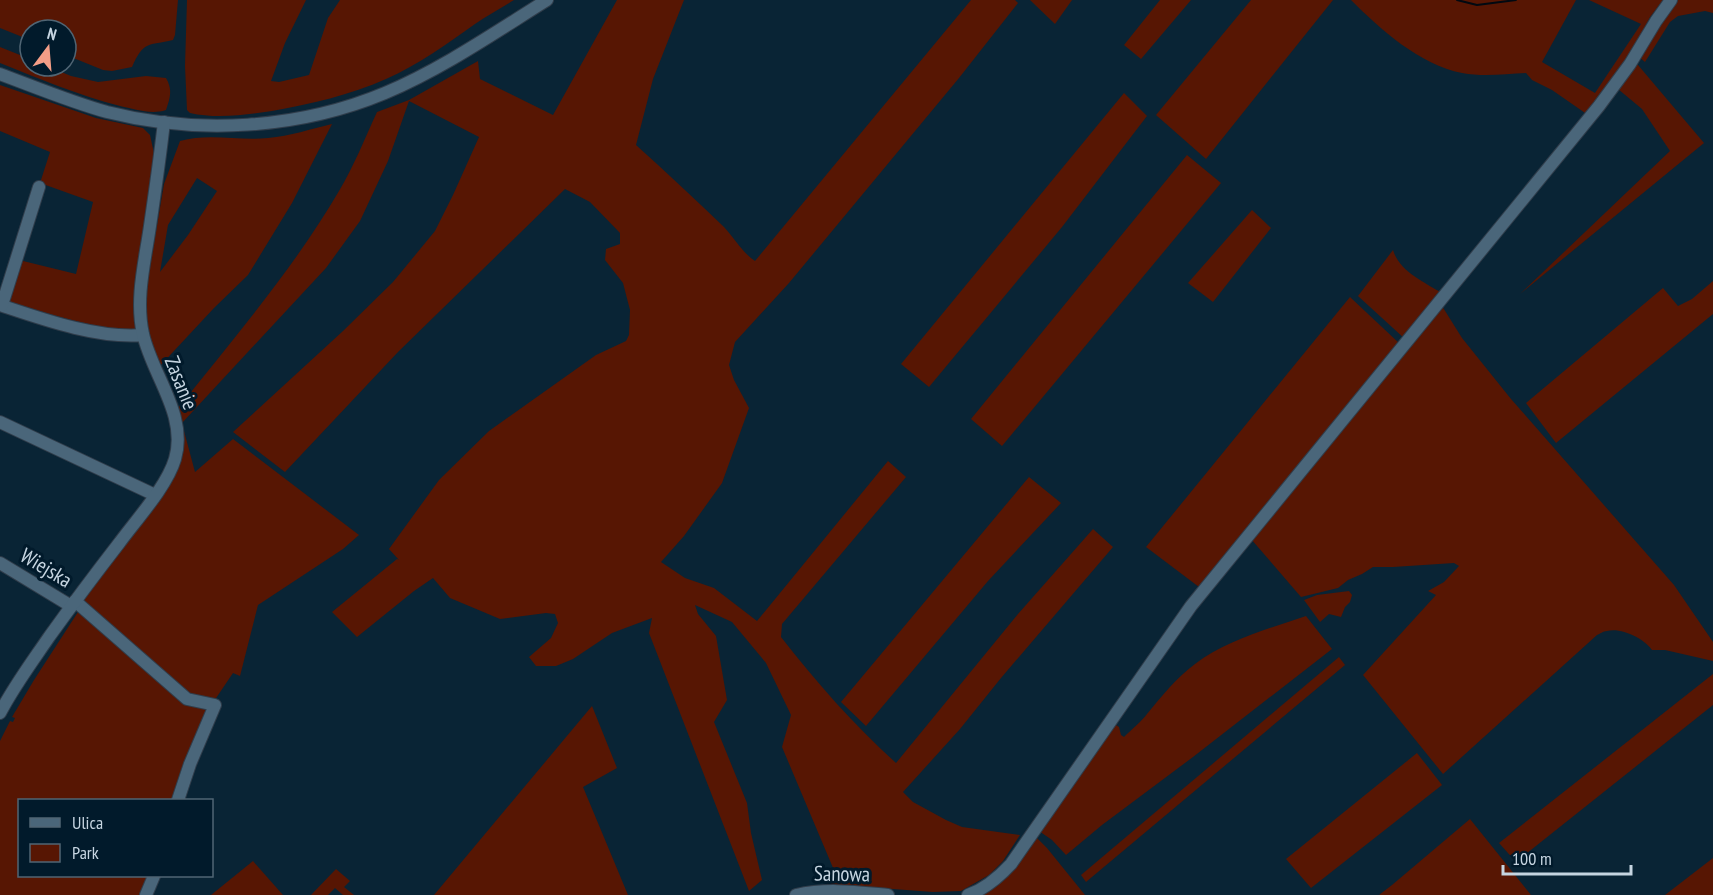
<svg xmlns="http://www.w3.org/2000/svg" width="1713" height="895" font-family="'PT Sans Narrow',sans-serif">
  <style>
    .green { fill: #571603; fill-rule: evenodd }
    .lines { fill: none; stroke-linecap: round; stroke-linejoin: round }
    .stream { stroke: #010911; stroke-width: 2 }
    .minor-casing { stroke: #303d4b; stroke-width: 14 }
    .minor { stroke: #4a667a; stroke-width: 12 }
    .labels { text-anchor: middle; stroke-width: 6; stroke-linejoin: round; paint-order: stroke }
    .street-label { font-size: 21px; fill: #c6d5e1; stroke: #011a2b }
  </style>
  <rect width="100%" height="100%" fill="#092435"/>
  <!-- green -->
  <g class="green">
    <path d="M0,0h178l-3,35 -2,5c-25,6 -29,0 -41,27l-20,4 -9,-1 -37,-15v-25h-36v10l-30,-12z"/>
    <path d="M187,0h119l-21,43 -14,38 8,1 30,-7 19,-57 12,-18h174c-13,8 -26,15 -39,24 -28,20 -57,41 -89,55 -36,16 -75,25 -114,32 -26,4 -56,8 -82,2l-3,-3 -2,-44z"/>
    <path d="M617,0h67l-31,79 -17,66c30,27 59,54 88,82 11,12 18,25 31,34l216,-261h44l3,3 -59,75 -170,205 -54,59 -6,23 5,15 15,28 -27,75 -38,53 -23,26 24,16 29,10 43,33 131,-160 18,16 -124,147 -1,13c35,45 73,88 115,126l122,-149 75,-85 20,18 -112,131 -41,51 -57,63 10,10 33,18 16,7 58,8 -17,26 -14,14 -28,16 -28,1 -107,-8 13,-2 -57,-135 9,-32 -25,-52 -34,-41 -37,-17 3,9 18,22 11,64 -13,22 33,81 4,30 11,47 -13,11 -100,-258 3,-15 -40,15 -39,26 -17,7h-20l-7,-9 22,-19 7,-15 -3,-9 -9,-1 -46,6 -50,-21 -17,-20 -19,13 -57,46 -25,-25 65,-53 2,1 -10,-11 50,-69 50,-49 107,-76 30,-14 3,-6 1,-25 -7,-27 -18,-23 1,-11 14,-5v-11l-30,-31 -25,-13 -167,163 -113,120 -52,-40 110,-101 50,-49 42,-51 18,-36 26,-58 -70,-36 -21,60 -28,60 -34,47 -144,155 -4,-15c56,-70 116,-140 161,-217 15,-25 26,-53 38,-79l32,-12 69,-39 2,18 73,36z"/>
    <polygon points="1030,0 1072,0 1055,24"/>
    <polygon points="1160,0 1191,0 1141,59 1124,45"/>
    <polygon points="1251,0 1333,0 1206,159 1156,115"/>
    <path d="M1351,0h225l-34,62 53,31 46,-69 -52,-24h74l-13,17 -18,34 -44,64 -36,-25 -20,-10 -6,-7c-21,1 -43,4 -64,0 -42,-8 -82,-44 -111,-73z"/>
    <polygon points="1677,0 1713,0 1713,13 1705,11 1678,16 1670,22 1645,62 1638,56 1670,8"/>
    <path d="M0,47l30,12v7h17l24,10 27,6 48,-6 20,2c7,12 4,20 0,32 -15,5 -32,-1 -46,-4 -42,-11 -80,-27 -120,-43z"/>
    <polygon points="1634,65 1638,65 1704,143 1520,294 1670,151 1642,109 1618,89"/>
    <path d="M0,85l96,33 47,10 7,7 5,23 -20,173c-44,-3 -85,-17 -127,-30l11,-41 57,14 17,-72 -53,-19 10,-31 -50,-21z"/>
    <polygon points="1124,93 1147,116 1062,227 929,387 901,364"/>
    <path d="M332,124l-40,79 -44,72 -34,33 -55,59 -14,-47v-23l19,-113 16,-43c28,-8 59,0 88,-3 22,-2 43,-9 64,-14zM197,178l20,13 -29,44 -28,37 8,-47z"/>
    <polygon points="1187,155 1221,183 1002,446 971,419"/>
    <polygon points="1252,210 1271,228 1213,302 1188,283"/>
    <path d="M1393,250c6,21 31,32 49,43l-37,46 -47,-43z"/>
    <polygon points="1713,281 1713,314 1556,443 1526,403 1663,288 1678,306 1692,299"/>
    <polygon points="1350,297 1400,344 1199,587 1146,547"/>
    <path d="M1442,306l20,32 49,61 163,186 39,57v19l-48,-11h-13c-7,-11 -31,-23 -45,-19 -4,0 -7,3 -10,4l-154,139 -80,-99 73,-80 -8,-4 16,-9 15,-16 -5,-3 -61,4h-20l-11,7 -14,6 -10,8 -37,9 -50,-58z"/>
    <polygon points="184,431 195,472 233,439 359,535 343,549 258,605 240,676 233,673 210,707 174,800 20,800 20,876 151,876 144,895 0,895 0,741 10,721 13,722 15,718 12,717 34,680 78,612 159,682 85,606 84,599 180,463 183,449"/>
    <polygon points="1029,477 1061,503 988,581 866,726 841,702"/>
    <polygon points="1349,591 1352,595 1350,602 1345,607 1341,617 1329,614 1320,622 1304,600 1317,595"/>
    <path d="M1306,616l26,33 -139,108 -91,68 -36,30 -14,-15 -13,-9 74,-108 6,4 2,8 3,2c8,-8 17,-15 23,-23 15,-18 29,-36 48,-50 32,-24 73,-35 111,-48z"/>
    <polygon points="1339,657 1345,665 1086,882 1081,875"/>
    <polygon points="1713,674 1713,705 1516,862 1499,843"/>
    <polygon points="592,706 617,768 583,787 628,895 434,895"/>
    <polygon points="1417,753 1442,785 1311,888 1286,859"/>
    <polygon points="1470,819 1531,895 1379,895 1392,885"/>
    <path d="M1037,838l10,10 38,47h-103c25,-12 39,-35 55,-57z"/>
    <polygon points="1713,858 1713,895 1665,895"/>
    <polygon points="253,861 283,895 211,895"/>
    <polygon points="336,869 350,881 344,887 354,895 343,895 335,888 328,895 311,895"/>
  </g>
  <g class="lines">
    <!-- stream -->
    <polyline class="stream" points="1457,0 1477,5 1516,0"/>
    <!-- minor casing -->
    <g class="minor-casing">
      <g id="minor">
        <path d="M0,74c35,13 71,28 107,38 91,23 192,17 278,-19 57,-24 109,-60 162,-93"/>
        <path d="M0,305c42,14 98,34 143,30"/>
        <polyline points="2,305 39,187"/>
        <polyline points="0,422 155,495"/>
        <polyline points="0,563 71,606"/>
        <polyline points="75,601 187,699 215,705 190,764 178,800"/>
        <path d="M0,713c14,-27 32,-51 49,-76 23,-32 47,-64 71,-95 17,-23 47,-56 55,-83 13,-44 -23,-84 -32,-125 -8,-35 2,-73 7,-108 5,-34 10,-69 14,-104"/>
        <polyline points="146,895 154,876"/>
        <path d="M796,895c31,-7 60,-3 92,0"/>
        <path d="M968,895c17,-6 31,-18 43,-31l180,-258 408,-500 31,-42 26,-43 15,-21"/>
      </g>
    </g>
    <!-- minor -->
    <use href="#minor" class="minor"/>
  </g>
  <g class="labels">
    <!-- street labels -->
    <g class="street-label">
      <text transform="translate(181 383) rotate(68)" y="7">Zasanie</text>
      <text transform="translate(46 568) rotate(31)" y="7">Wiejska</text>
      <text transform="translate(842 874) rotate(1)" y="7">Sanowa</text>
    </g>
  </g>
  <!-- legend -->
  <rect x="18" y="799" width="195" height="78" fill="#011a2b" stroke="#506574" stroke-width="1.5"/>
  <rect x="30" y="818" width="30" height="9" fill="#4a667a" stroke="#506574" stroke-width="1.5"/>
  <text x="72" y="829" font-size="18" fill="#c6d5e1">Ulica</text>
  <rect x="30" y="844" width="30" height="18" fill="#571603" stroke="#506574" stroke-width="1.5"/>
  <text x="72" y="859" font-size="18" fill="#c6d5e1">Park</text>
  <!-- north arrow -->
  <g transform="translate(48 48) rotate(16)"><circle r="28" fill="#011a2b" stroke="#506574" stroke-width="1.5"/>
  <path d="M0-4.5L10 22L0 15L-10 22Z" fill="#f49e87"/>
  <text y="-9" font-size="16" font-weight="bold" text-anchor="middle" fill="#c6d5e1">N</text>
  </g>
  <!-- scale -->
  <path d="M1503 865v9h128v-9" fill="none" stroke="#c6d5e1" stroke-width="3"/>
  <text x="1512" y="865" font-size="18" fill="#c6d5e1" stroke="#011a2b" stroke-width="4.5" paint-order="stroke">100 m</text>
</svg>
